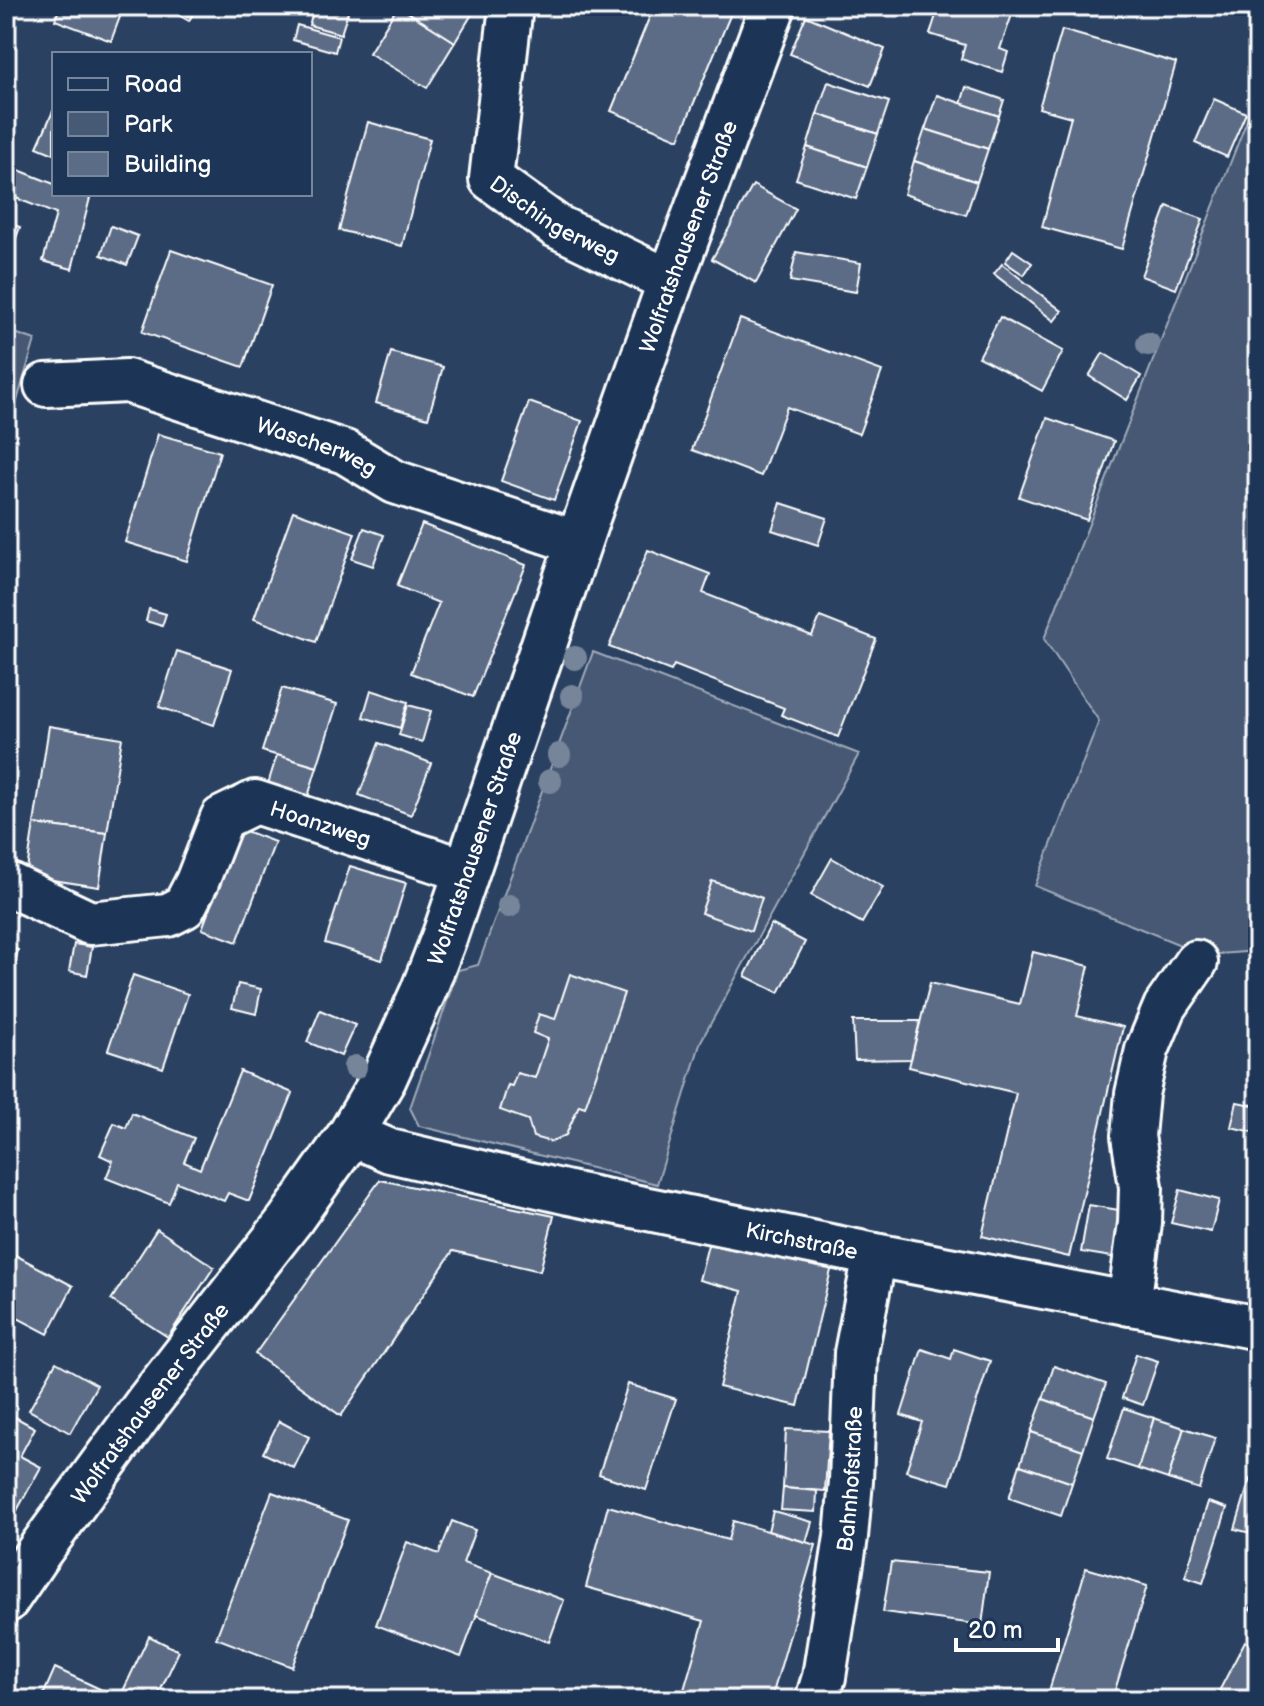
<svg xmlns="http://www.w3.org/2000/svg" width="1264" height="1706" font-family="'Balsamiq Sans',sans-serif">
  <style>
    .green { fill: #465975; stroke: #a2acba; stroke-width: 2 }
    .building { fill: #5b6c86; stroke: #fff; stroke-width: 2 }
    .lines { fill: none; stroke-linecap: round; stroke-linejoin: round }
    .minor-casing { stroke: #fff; stroke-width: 48 }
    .major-casing { stroke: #fff; stroke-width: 50 }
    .minor { stroke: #1d3557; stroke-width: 42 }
    .major { stroke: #1d3557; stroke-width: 44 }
    .tree { fill: #76859a }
    .labels { text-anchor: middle; stroke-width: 6; stroke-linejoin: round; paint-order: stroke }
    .street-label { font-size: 22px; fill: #fff; stroke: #1d3557 }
  </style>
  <rect width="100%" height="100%" fill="#2a4161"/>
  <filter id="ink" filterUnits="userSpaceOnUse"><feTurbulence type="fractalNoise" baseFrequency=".0125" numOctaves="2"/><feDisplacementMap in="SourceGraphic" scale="16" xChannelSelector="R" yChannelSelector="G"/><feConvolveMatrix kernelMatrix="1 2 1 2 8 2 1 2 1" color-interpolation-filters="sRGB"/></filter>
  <g filter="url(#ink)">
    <!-- green -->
    <g class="green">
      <polygon points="1258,92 1258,951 1205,955 1035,886 1099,721 1044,639"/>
      <polygon points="6,330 35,340 6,438"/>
      <polygon points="593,652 859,754 701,1041 657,1184 419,1126 410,1108 458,970 478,965"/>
    </g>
    <!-- building -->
    <g class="building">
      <polygon points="60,6 124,6 111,41 55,20"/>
      <polygon points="167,6 197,6 189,21 166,8"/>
      <polygon points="315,6 350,6 341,34 309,25"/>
      <polygon points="398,6 477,6 455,42"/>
      <polygon points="398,6 455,42 427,88 369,53"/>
      <polygon points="654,6 734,6 679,139 611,111"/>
      <polygon points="939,6 1015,6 1000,49 1008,52 1002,72 961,59 965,45 930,34"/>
      <polygon points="806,16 885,49 870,86 790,54"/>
      <polygon points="297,25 339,37 335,52 293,40"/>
      <polygon points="1062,30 1176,63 1122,249 1042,227 1071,117 1039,108"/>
      <polygon points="828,82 889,102 878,134 817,114"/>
      <polygon points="966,87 1004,100 999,116 961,104"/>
      <polygon points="937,95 999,116 988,149 925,129"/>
      <polygon points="1214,99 1246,113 1227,157 1195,143"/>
      <polygon points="54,109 54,154 37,147"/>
      <polygon points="817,114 878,134 867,167 807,147"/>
      <polygon points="368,122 430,139 402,246 339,230"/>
      <polygon points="925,129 988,149 977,182 914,161"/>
      <polygon points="807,147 867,167 856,199 796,179"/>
      <polygon points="914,161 977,182 966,215 904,194"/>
      <polygon points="6,165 54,184 54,194 79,194 90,198 72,269 43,261 56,214 6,194"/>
      <polygon points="753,185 796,209 756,283 712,259"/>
      <polygon points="1167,206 1203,219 1176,289 1141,276"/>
      <polygon points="6,222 20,227 6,265"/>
      <polygon points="111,226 138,236 127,265 101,255"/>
      <polygon points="171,250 272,285 243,367 142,332"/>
      <polygon points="1013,250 1032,263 1024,275 1005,262"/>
      <polygon points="796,252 861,263 856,292 790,281"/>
      <polygon points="1002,264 1062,311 1054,321 994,274"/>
      <polygon points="1000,317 1063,351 1042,391 979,357"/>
      <polygon points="740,319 882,371 859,434 787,407 761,476 692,450"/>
      <polygon points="391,352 443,367 428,418 376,403"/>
      <polygon points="1103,353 1141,376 1127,400 1089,376"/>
      <polygon points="529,402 582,421 554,500 501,481"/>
      <polygon points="1047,418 1114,441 1087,520 1019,497"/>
      <polygon points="158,434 220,452 187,561 125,542"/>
      <polygon points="781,503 827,518 818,545 772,530"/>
      <polygon points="293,511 355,533 316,642 254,619"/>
      <polygon points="422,524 526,565 473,697 411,673 439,603 397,586"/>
      <polygon points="364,528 384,535 373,566 352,559"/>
      <polygon points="648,550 710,574 703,593 812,636 820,617 876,639 838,737 781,715 784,708 674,665 671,671 609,647"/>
      <polygon points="149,609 166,614 162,626 146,621"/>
      <polygon points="177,651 232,669 214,725 159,707"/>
      <polygon points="282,688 337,704 317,767 262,751"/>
      <polygon points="371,690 408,702 400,728 363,717"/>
      <polygon points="408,705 431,711 422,742 399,735"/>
      <polygon points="49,726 122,738 107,833 34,824"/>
      <polygon points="379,743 431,763 411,815 359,795"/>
      <polygon points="277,755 317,767 307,800 267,787"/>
      <polygon points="6,781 13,783 9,803 6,802"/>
      <polygon points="34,824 107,833 99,887 26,876"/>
      <polygon points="240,829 275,842 237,942 202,929"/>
      <polygon points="832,858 883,887 862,923 811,895"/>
      <polygon points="350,866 406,883 382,960 325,943"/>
      <polygon points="712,881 762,898 751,931 701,913"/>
      <polygon points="771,924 805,942 779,993 745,976"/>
      <polygon points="74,944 92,947 87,975 69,971"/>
      <polygon points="6,947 18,950 7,1001 6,1000"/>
      <polygon points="1033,952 1089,966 1077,1016 1123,1027 1069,1257 982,1236 1016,1093 909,1067 930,983 1020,1004"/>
      <polygon points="570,974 624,993 585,1107 579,1105 566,1135 551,1142 533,1137 528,1120 500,1110 508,1085 512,1086 517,1073 535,1078 548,1039 533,1033 539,1014 555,1019"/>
      <polygon points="133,975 188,994 163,1068 108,1050"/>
      <polygon points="238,984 261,989 256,1014 232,1008"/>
      <polygon points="320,1010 355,1025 341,1056 307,1042"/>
      <polygon points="853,1021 920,1021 911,1059 855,1060"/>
      <polygon points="240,1071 293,1093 249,1201 228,1193 224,1201 177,1182 169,1203 106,1178 113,1161 100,1155 114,1123 126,1128 132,1113 194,1138 184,1162 200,1169"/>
      <polygon points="1237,1102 1258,1106 1253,1132 1231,1127"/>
      <polygon points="380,1180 554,1216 540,1271 453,1251 341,1416 255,1354"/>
      <polygon points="1180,1190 1219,1200 1211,1232 1171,1223"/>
      <polygon points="1089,1205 1125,1211 1118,1258 1081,1252"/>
      <polygon points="157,1229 214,1267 168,1337 111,1300"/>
      <polygon points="711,1233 833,1262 798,1406 719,1387 742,1291 699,1280"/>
      <polygon points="6,1250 73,1286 48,1334 6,1312"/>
      <polygon points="922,1349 951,1359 954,1349 990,1361 950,1484 906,1471 922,1422 901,1415"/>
      <polygon points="1136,1354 1158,1361 1143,1405 1122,1398"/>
      <polygon points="56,1362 97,1385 70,1433 29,1410"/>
      <polygon points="1054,1366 1106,1384 1094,1417 1043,1399"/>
      <polygon points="628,1384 676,1399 646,1490 599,1474"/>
      <polygon points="1043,1399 1094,1417 1083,1450 1031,1432"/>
      <polygon points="1124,1408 1154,1418 1138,1469 1107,1459"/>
      <polygon points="6,1412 35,1428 20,1456 41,1467 15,1514 6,1508"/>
      <polygon points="1154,1418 1184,1428 1168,1479 1138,1469"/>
      <polygon points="279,1421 309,1437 294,1468 263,1453"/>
      <polygon points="1184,1428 1215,1438 1199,1489 1168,1479"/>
      <polygon points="786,1429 829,1431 825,1491 783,1488"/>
      <polygon points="1031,1432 1083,1450 1072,1483 1020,1465"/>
      <polygon points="1020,1465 1072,1483 1061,1516 1009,1498"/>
      <polygon points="1250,1479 1258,1482 1258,1535 1235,1529"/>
      <polygon points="783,1488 817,1491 816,1512 781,1510"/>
      <polygon points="272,1492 348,1520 292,1667 216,1638"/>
      <polygon points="1208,1502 1227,1508 1203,1583 1185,1577"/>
      <polygon points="608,1506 728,1540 733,1521 816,1545 771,1700 681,1700 704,1621 586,1587"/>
      <polygon points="773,1511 812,1522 806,1542 768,1531"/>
      <polygon points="452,1521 475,1530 463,1563 492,1573 461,1657 376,1625 407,1542 439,1554"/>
      <polygon points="891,1562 989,1572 982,1625 883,1612"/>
      <polygon points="1086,1568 1147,1586 1112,1700 1081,1700 1049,1691"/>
      <polygon points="492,1573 564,1600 549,1642 476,1615"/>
      <polygon points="1258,1592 1258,1613 1250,1610"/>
      <polygon points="149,1636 179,1651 156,1700 142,1700 123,1691"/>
      <polygon points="1245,1641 1258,1647 1258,1700 1222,1700 1216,1697"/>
      <polygon points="55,1668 117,1697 115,1700 41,1700"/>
      <polygon points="954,1689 980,1698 979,1700 950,1700"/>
      <polygon points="982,1693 1015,1700 979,1700"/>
    </g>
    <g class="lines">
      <!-- minor casing -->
      <g class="minor-casing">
        <g id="minor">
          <path id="s1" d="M511,6l-20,173 65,47 95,46 21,5"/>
          <path id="s2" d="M46,385l81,-4 218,71 50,30 184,61"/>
          <path id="s3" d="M6,883l84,40 78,-8 16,-8 13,-25 25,-64 33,-16 212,69"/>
          <path id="s4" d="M351,1134l39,17 179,42 306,62 383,73"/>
          <polyline points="1129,1304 1140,1223 1141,1187 1133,1136 1137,1094 1147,1050 1165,1007 1196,962"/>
          <path id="s5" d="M817,1700l7,-23 22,-140 5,-56 5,-128 19,-98"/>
        </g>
      </g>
      <!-- major casing -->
      <g class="major-casing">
        <g id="major">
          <path id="s6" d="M6,1600l34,-50 109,-149 141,-181 61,-86 33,-56 39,-86 22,-57 142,-417 85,-241 101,-271"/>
        </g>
      </g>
      <!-- minor -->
      <use href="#minor" class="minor"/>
      <!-- major -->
      <use href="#major" class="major"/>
    </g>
    <!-- trees -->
    <g class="tree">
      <circle cx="1148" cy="344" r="12"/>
      <circle cx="575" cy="658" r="12"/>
      <circle cx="572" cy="696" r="12"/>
      <circle cx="559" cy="755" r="12"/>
      <circle cx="550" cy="781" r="12"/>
      <circle cx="509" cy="906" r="12"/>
      <circle cx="355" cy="1067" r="12"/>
    </g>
  </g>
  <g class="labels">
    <!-- street labels -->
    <g class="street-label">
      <text dy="8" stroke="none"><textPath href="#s1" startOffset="250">Dischingerweg</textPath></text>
      <text dy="8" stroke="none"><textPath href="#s6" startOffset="1540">Wolfratshausener Straße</textPath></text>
      <text dy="8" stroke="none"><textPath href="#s2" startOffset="282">Wascherweg</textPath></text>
      <text dy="8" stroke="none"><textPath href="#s3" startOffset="392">Hoanzweg</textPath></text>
      <text dy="8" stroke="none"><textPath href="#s6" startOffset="892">Wolfratshausener Straße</textPath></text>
      <text dy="8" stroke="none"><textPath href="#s4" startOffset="464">Kirchstraße</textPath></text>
      <text dy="8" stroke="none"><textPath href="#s6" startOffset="244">Wolfratshausener Straße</textPath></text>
      <text dy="8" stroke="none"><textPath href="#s5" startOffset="224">Bahnhofstraße</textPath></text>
    </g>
  </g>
  <!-- margin -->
  <rect width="1264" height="1706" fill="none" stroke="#1d3557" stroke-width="32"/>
  <rect x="16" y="16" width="1232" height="1674" fill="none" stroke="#fff" stroke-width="3" filter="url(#ink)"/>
  <!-- legend -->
  <rect x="52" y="52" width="260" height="144" fill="#1d3557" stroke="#77869a" stroke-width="2"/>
  <rect x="68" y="78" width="40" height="12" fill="#1d3557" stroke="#77869a" stroke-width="2"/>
  <text x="124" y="92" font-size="24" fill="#ffffff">Road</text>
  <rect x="68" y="112" width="40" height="24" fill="#465975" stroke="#77869a" stroke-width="2"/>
  <text x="124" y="132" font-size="24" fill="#ffffff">Park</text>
  <rect x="68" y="152" width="40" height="24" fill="#5b6c86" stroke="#77869a" stroke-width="2"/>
  <text x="124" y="172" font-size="24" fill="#ffffff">Building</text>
  <!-- scale -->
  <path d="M956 1638v12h102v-12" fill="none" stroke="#ffffff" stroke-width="4"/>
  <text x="968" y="1638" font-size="24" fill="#ffffff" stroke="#1d3557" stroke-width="6" paint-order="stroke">20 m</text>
</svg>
